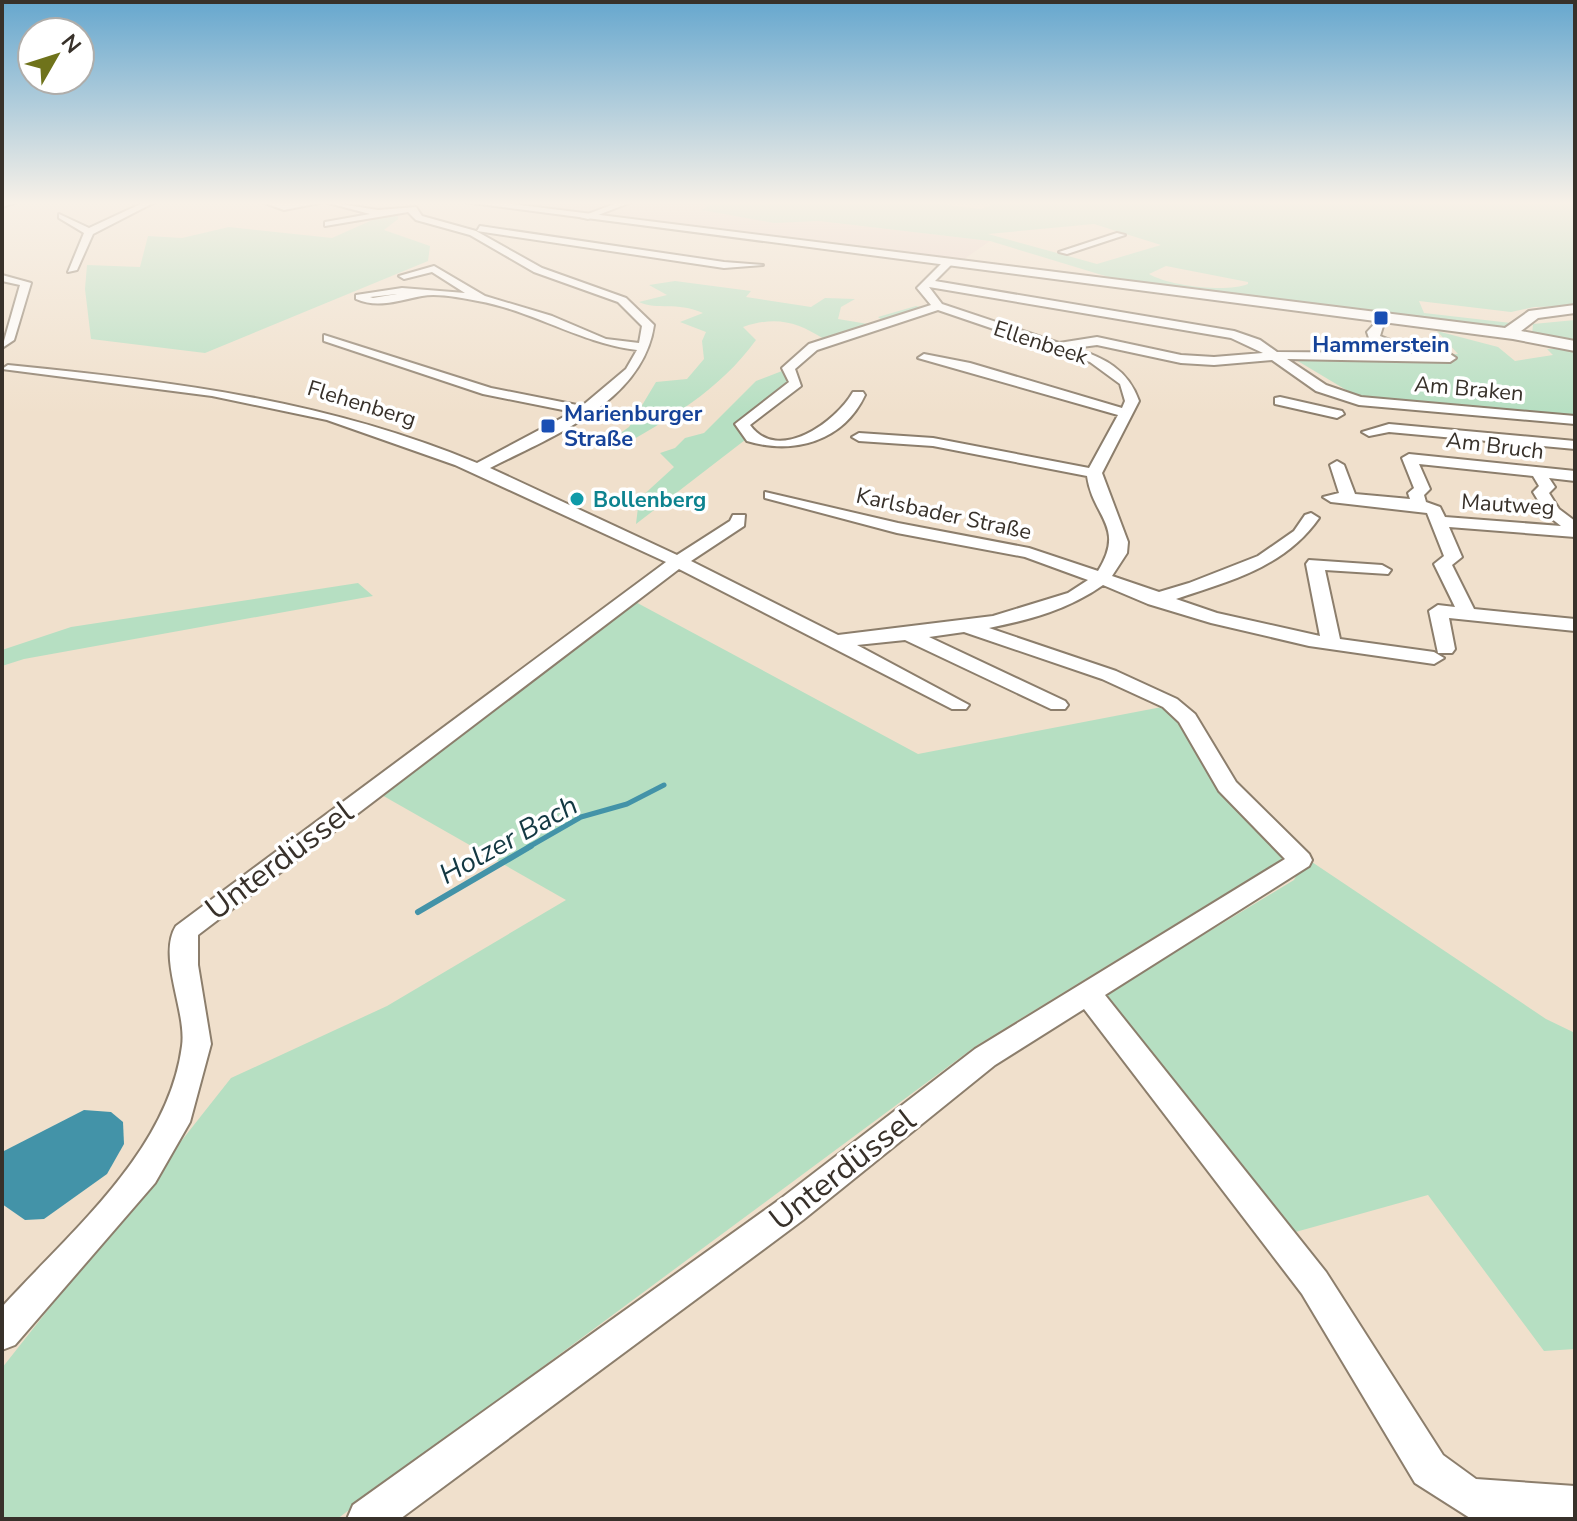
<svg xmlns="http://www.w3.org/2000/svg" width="1577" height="1521" font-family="'Nunito Sans',sans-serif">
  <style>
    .industrial { fill: #ead3c8 }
    .green { fill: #b6dfc2; fill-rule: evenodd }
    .water { fill: #4393a8 }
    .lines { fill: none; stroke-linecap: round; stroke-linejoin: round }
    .stream-far1 { stroke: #4393a8; stroke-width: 5 }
    .stream { stroke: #4393a8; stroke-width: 6 }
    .minor-casing { stroke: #8c7e6c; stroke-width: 4 }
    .major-casing { stroke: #8c7e6c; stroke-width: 4 }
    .minor { fill: #fff; fill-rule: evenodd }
    .major { fill: #fff; fill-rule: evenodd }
    .transit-dot { fill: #1a4fb4; stroke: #fff; stroke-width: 3 }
    .culture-dot { fill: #0f9aa8; stroke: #fff; stroke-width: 3 }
    .labels { text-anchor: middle; stroke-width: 7; stroke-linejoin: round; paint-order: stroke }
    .far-street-label { font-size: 22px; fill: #38312a; stroke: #fff }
    .far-transit-label { font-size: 22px; font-weight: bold; fill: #164399; stroke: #fff }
    .far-culture-label { font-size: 22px; font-weight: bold; fill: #0d838f; stroke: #fff; text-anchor: start }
    .water-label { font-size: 28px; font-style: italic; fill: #133842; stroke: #fff }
    .near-street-label { font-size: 32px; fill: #38312a; stroke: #fff }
  </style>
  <rect width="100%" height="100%" fill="#f0e0cc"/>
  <!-- industrial -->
  <polygon class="industrial" points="485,201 704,201 699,202 774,223 819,221 990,241 960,262"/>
  <!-- green -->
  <g class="green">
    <path d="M704,201h212l65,8 21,-8 573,1v104l-41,1 -23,5 -92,-11 5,12 87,10 -17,9 -356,-46 -148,-45 -171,-20 -45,2 -72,-13 6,-5 -10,-2zM1094,224l67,21 -64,19 -109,-30zM1166,266l82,16v2c-21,9 -79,2 -99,-10z"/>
    <polygon points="397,209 398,219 384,230 430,246 428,261 205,353 91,339 85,289 87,265 140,267 148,236 182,238 229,227 332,238"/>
    <path d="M675,281l76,10 -5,6 65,10 14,-9 30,1 -14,8 -3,12 30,5 14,-4 -4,-3 38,-11 9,2 -101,31c-28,-18 -49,-23 -81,-12l13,13c-37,51 -87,79 -141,110l-13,-4 27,-19 27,-45 31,-3 17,-20 -2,-18 4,-9 -26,-10 23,-9c-27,-12 -45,-2 -64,-11l28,-7 -18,-10z"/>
    <polygon points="1575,320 1575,422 1358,397 1296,360 1458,354 1437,331 1498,347 1515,361 1553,355 1547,349 1569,348 1532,335 1533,324"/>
    <polygon points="782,371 789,386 737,422 745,440 636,524 639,499 674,467 660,453 675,448 685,438 704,433 756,381"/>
    <polygon points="358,583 373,596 24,659 2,666 2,650 71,627"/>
    <polygon points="630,599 918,754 1167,706 1215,779 1285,857 976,1046 337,1519 2,1519 2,1368 231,1078 387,1006 566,900 380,794"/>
    <polygon points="1306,858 1546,1019 1575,1033 1575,1349 1544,1351 1428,1195 1292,1233 1104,995 1294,880"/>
  </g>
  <!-- water -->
  <polygon class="water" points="84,1110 111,1112 123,1122 124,1144 107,1174 44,1219 25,1220 2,1204 2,1152"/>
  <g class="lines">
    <!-- stream-far1 -->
    <polyline class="stream-far1" points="527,848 581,817 627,804 664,785"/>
    <!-- stream -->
    <polyline class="stream" points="418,912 531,846"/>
    <!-- minor casing -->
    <g class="minor-casing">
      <g id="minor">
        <polygon points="147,201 157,201 93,234 77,270 68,272 84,233 59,218 59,214 89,228"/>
        <polygon points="275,201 284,204 319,203 284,210 262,202"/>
        <path d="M321,201l57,9 38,-3 6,9 54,15 66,37 84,30 28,27c-11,77 -103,112 -164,143l187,87 53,-34 3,-6h12l-1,11 -53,35 147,74 155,-19 75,-23 20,-13 -63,-23 -128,-24 -132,-35v-6l133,31 131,25 69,23c28,-45 -5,-53 -11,-95l-154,-30 -74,-5 -7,-4 7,-4 74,5 156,30 29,-53 -200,-57 6,-4 46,9 152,45 3,-7 -5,-17 -30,-22 -152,-52 -121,40 -22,19 6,17 -51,39c28,39 86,-3 103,-33h10l2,3c-22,47 -72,60 -118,46l-12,-17 54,-42 -7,-14 27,-24 122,-39 -14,-17 26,-26 9,2 -17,17 299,50 26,9 17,12 124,1 -32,-15 -2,-6 11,-12 6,3 -4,13 30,12v6h40l6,4 -6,4 -163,-3 39,26 35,12 214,19v8l-216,-19 -43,-14 -44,-31 -58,5 -33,-2 -84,-18 -23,3c30,10 54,21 65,53l-37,72 26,69 -1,11 -15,23 47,16 30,-9 69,-27 36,-25 11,-16 6,-2 8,5c-34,49 -89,63 -143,81l41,14 103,23 -14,-72 3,-4 73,5 9,5 -3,4 -63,-4 15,69 94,13 10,6 -10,6 -125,-18 -98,-23 -63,-19 -45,-19c-34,24 -73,35 -114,43l127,43 61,28 18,15 41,68 73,72 3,6 -3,6 -204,129 221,277 117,183 33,24 99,7v33l-105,-1 -55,-35 -113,-189 -218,-285 -89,56 -192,155 -403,299h-53l6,-14 426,-305 196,-151 310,-190 -66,-68 -40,-69 -16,-15 -61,-28 -138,-47 -35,5 136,64 3,4 -3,4h-14l-146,-69 -48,5 112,60 -3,4h-14l-273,-140 -481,366v30l13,79 -21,78 -35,61 -140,162 -13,5v-43c68,-75 166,-155 180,-261 5,-34 -25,-90 -6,-120l490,-364 -211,-97 -128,-45 -115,-24 -210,-27 6,-4c162,16 318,35 469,98l96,-51 -90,-18 -159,-53v-6l167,53 91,18 44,-37 11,-19c-57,-7 -103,-39 -159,-49 -17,-3 -40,-8 -56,-5 -22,4 -44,13 -66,3v-4l46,-7 63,5 -33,-21 -28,7 -5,-3 35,-10 51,30 67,20 54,23 33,4 3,-17 -24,-24 -84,-30 -64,-37 -54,-15 -8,-8 -83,14v-4l45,-8zM929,287l302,51 32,15 -49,4 -33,-2 -84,-18 -38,6 -117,-39zM397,294l-24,4 -3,-1z"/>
        <polygon points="622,201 634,201 588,219 580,217"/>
        <polygon points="480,226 724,262 763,265 724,268 477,231"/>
        <polygon points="1117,233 1125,235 1067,254 1059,252"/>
        <polygon points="2,275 31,283 14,340 2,348 20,285 2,281"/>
        <polygon points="1280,397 1342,411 1344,414 1337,418 1275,404 1275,398"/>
        <polygon points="1389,424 1575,441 1575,449 1389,432 1369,436 1362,432"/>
        <path d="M1409,454l166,17v10l-26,-3 6,9 -6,6 10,16 16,12v16l-126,-10 13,30 -10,8 22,44 101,10v12l-126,-13 6,31 -3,4h-14l-9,-42 9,-6 17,2 -21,-43 10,-8 -17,-43 -96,-11 -8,-5 16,-4 -9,-28 7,-4 7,4 11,29 55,5 -2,-6 6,-5 -12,-30zM1419,464l114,12 6,10 -6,6 14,23 14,11 -116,-9 -5,-10 -14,-5 -2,-7 6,-6z"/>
      </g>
    </g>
    <!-- major casing -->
    <g class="major-casing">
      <g id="major">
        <polygon points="2,201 19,201 2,207"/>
        <polygon points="457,201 488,201 1505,328 1529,311 1575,305 1575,313 1538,318 1521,331 1575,341 1575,351 1513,339"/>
      </g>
    </g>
    <!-- minor -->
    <use href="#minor" class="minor"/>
    <!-- major -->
    <use href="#major" class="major"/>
  </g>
  <!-- sky -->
  <linearGradient id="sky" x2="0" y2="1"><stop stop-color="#66a7ce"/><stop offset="0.49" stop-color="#f8f1e8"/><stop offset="1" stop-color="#f8f1e8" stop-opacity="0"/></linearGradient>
  <rect width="1577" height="414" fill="url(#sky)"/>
  <!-- markers -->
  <g class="transit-dot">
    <rect x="1373" y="310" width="16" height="16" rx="4"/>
    <rect x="540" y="418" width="16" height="16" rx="4"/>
  </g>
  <circle class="culture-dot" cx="577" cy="499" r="8"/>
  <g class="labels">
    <!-- far-street labels -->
    <g class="far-street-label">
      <text transform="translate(1041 342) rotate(18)" y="8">Ellenbeek</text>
      <text transform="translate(1469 388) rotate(5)" y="8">Am Braken</text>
      <text transform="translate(362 403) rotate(17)" y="8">Flehenberg</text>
      <text transform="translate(1495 445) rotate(7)" y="8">Am Bruch</text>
      <text transform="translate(1508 504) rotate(4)" y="8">Mautweg</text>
      <text transform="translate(944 513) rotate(12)" y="8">Karlsbader Straße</text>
    </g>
    <!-- far-transit labels -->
    <g class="far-transit-label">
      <text x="1381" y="352">Hammerstein</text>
      <text x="564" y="421" text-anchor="start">Marienburger<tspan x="564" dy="25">Straße</tspan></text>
    </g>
    <!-- far-culture labels -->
    <g class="far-culture-label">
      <text x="593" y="507">Bollenberg</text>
    </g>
    <!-- water labels -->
    <g class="water-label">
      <text transform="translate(508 839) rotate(-29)" y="10">Holzer Bach</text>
    </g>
    <!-- near-street labels -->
    <g class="near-street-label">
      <text transform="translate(279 860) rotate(-37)" y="11">Unterdüssel</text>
      <text transform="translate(842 1169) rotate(-38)" y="11">Unterdüssel</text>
    </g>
  </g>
  <!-- border -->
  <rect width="1577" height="1521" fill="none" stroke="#38312a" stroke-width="8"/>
  <!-- north arrow -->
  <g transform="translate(56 56) rotate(51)"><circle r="38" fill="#ffffff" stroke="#afadaa" stroke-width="2"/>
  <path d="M0-6L14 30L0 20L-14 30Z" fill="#6f731b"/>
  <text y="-12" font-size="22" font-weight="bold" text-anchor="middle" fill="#38312a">N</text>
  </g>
</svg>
